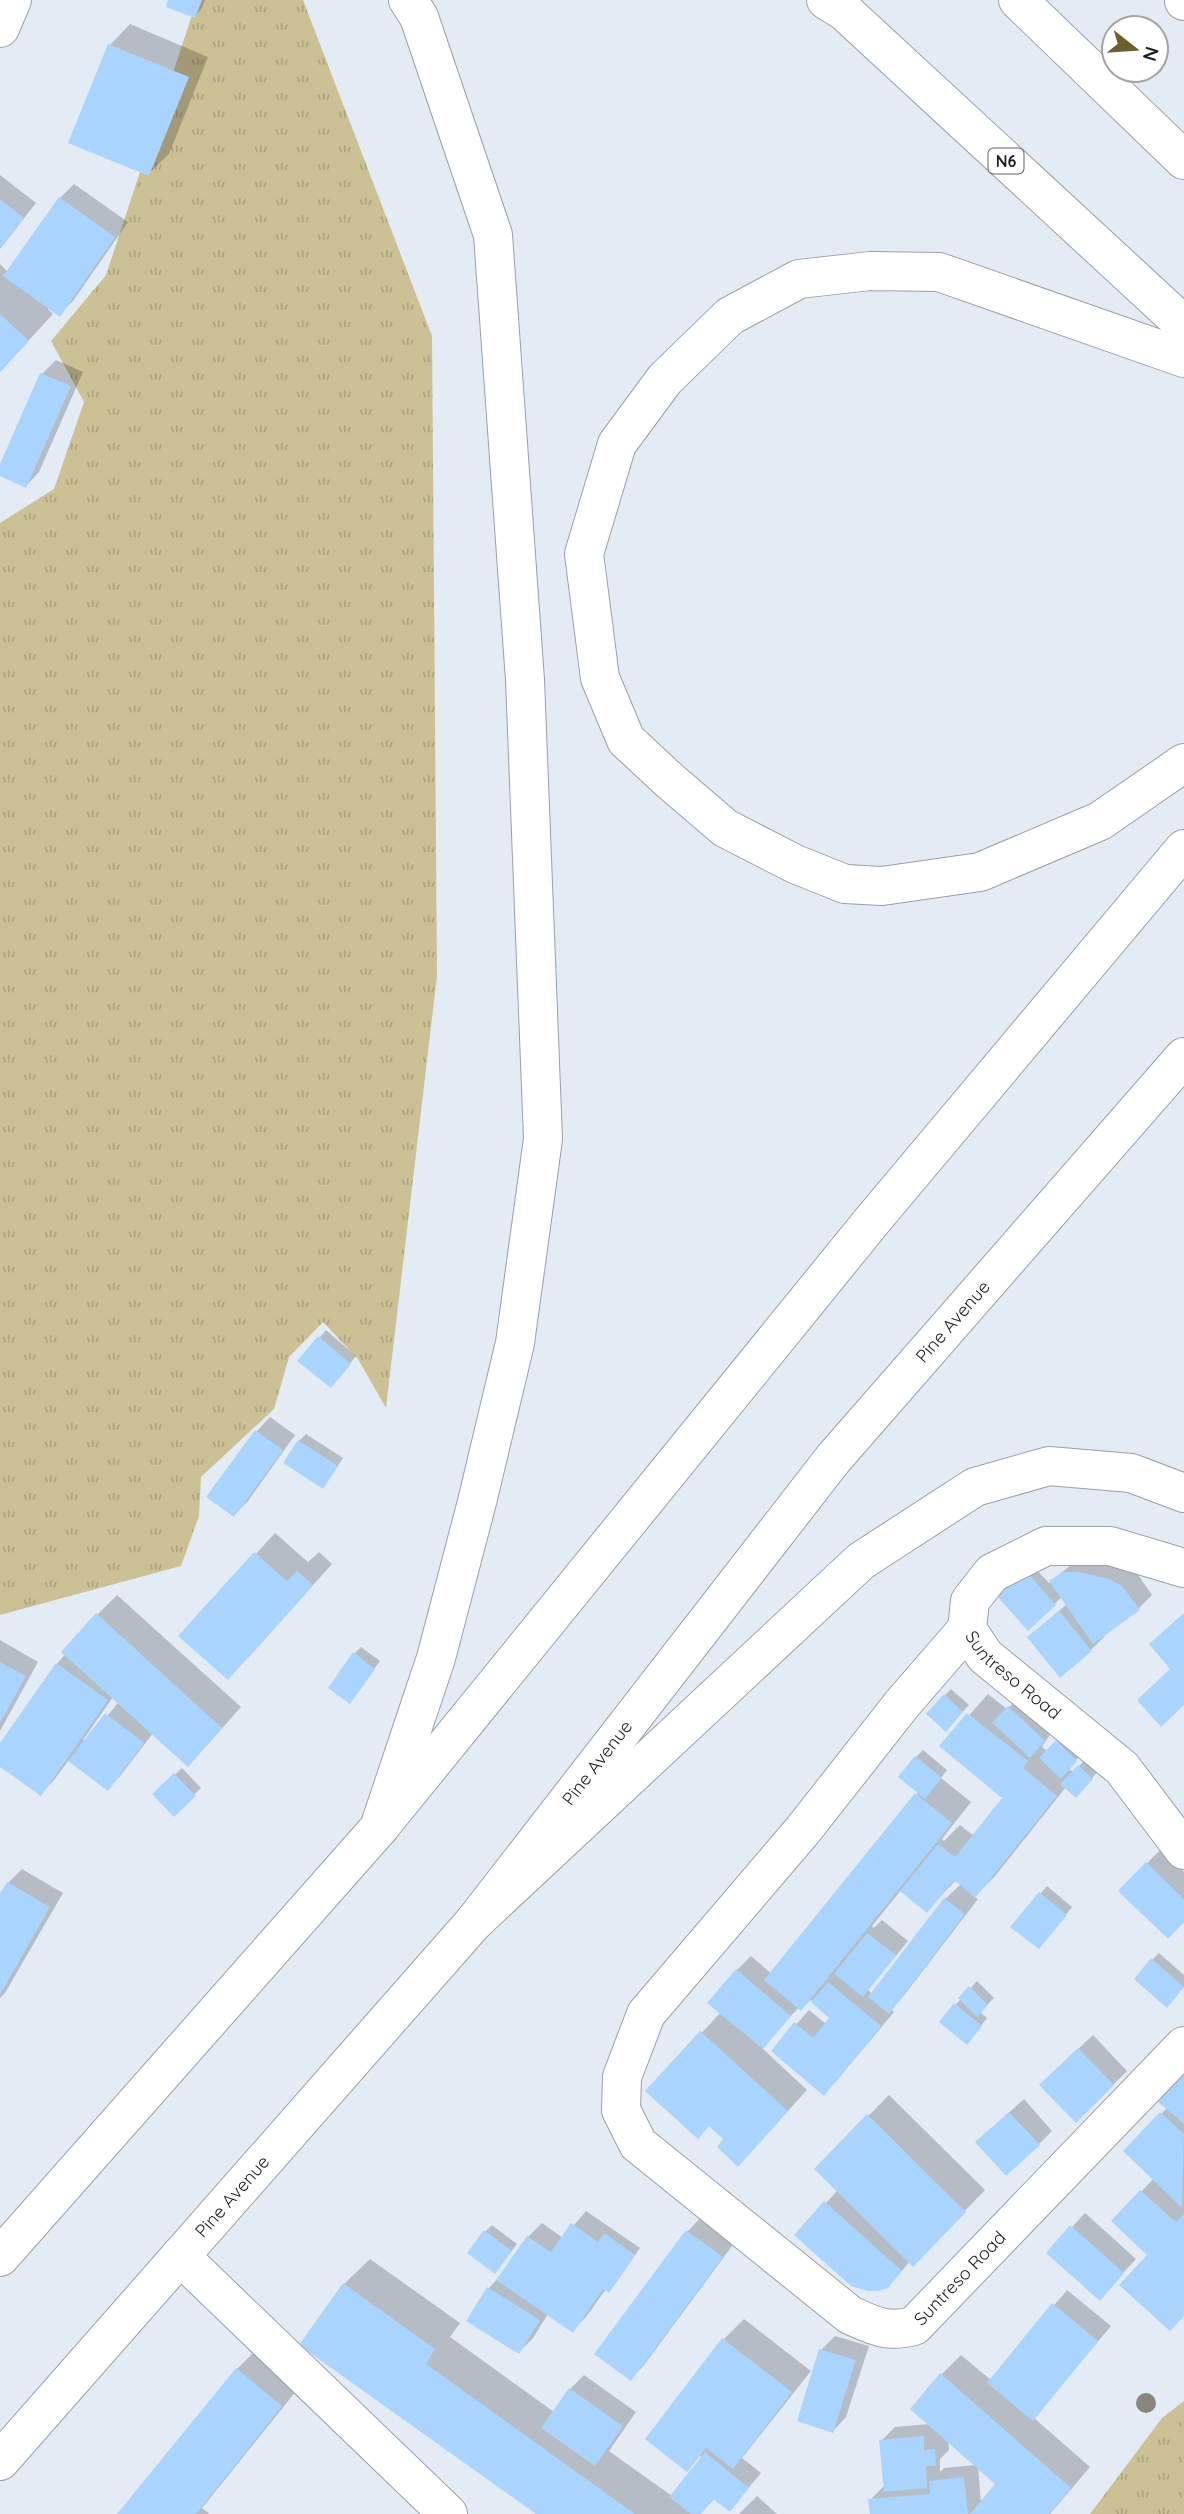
<svg xmlns="http://www.w3.org/2000/svg" width="1184" height="2514" font-family="Quicksand,sans-serif">
  <style>
    .grass { fill: url(#grass-tufts) }
    .shadow { fill: #0003; fill-rule: evenodd }
    .building { fill: #a9d4fd }
    .lines { fill: none; stroke-linecap: round; stroke-linejoin: round }
    .minor-casing { stroke: #98a0a8; stroke-width: 40 }
    .major-casing { stroke: #98a0a8; stroke-width: 40 }
    .highway-casing { stroke: #98a0a8; stroke-width: 40 }
    .minor { stroke: #fff; stroke-width: 38 }
    .major { stroke: #fff; stroke-width: 38 }
    .highway { stroke: #fff; stroke-width: 38 }
    .tree { fill: #88877a }
    .labels { text-anchor: middle; stroke-width: 6; stroke-linejoin: round; paint-order: stroke }
    .shield { fill: #fff; stroke: #5e6062; stroke-width: 2 }
    .shield-label { font-size: 16px; font-weight: bold; fill: #191c1f }
    .street-label { font-size: 18px; fill: #191c1f; stroke: #fff }
  </style>
  <defs>
    <pattern id="grass-tufts" width="24" height="20" patternUnits="userSpaceOnUse" patternTransform="scale(1.75)"><rect width="24" height="20" fill="#ccc095"/><path d="M3 7l-1-3M5 7V3M7 7l1-3M15 17l-1-3M17 17v-4M19 17l1-3" fill="none" stroke="#afa480"/></pattern>
  </defs>
  <rect width="100%" height="100%" fill="#e3ecf5"/>
  <!-- grass -->
  <g class="grass">
    <polygon points="197,0 303,0 432,336 437,976 386,1408 358,1359 323,1322 289,1357 274,1409 201,1477 199,1516 181,1566 0,1615 0,523 54,489 84,402 51,341 106,275"/>
    <polygon points="1184,2401 1184,2514 1090,2514 1162,2418"/>
  </g>
  <!-- shadow -->
  <g class="shadow">
    <polygon points="170,0 205,0 201,10 194,16"/>
    <polygon points="130,24 208,57 169,154 148,174 70,142 110,45"/>
    <polygon points="0,175 36,203 0,249"/>
    <polygon points="74,184 128,222 73,301 59,314 49,307 48,309 53,314 0,372 0,264 8,272 60,198"/>
    <polygon points="56,360 83,372 39,472 26,486 0,474 0,469 42,374"/>
    <polygon points="326,1330 356,1356 337,1380 300,1361"/>
    <polygon points="270,1417 295,1435 248,1501 234,1515 209,1497 257,1431"/>
    <polygon points="306,1434 343,1458 323,1487 299,1441"/>
    <polygon points="275,1533 308,1562 319,1552 332,1564 248,1658 181,1636"/>
    <polygon points="1078,1559 1094,1559 1136,1572 1152,1595 1138,1609 1103,1634 1105,1636 1091,1650 1061,1675 1043,1624 1067,1604 1062,1597 1028,1629 998,1595 1031,1564 1049,1583"/>
    <path d="M117,1595l124,112 -33,37 -55,-11 -32,42 -13,14 -39,-29 -15,20 -13,14 -41,-29v-19l57,-82 40,-49zM113,1697l6,5 -34,40 -2,-2z"/>
    <polygon points="0,1640 38,1662 0,1731"/>
    <polygon points="361,1647 380,1661 350,1702 354,1654"/>
    <polygon points="951,1689 969,1705 952,1723 945,1695"/>
    <path d="M988,1694l19,15 9,-8 35,32 -9,14 5,4 16,-16 19,19 -14,14 5,4 13,-13 12,12 -15,18 -17,-2 -71,89 -21,21 4,2 -76,99 -11,11 3,3 -57,68 -13,14 -51,-43 36,-41 17,14 5,-7 -20,-17 -10,9 -2,-2 -37,41 45,42 -49,54 -32,-5 -17,-14 -61,-34 73,-79 16,-42 14,-14 21,18 147,-182 -3,-35 7,-7 24,20 -6,8 30,24 -29,37 2,2 16,-16 14,11 31,-39 -63,-51zM956,1880l5,4 -16,15 -73,95 -4,-4 40,-49 -26,-21 -8,8 -2,-2 29,-36 26,21z"/>
    <polygon points="182,1768 201,1788 174,1814 155,1794"/>
    <polygon points="1161,1849 1184,1872 1184,1920 1120,1891"/>
    <polygon points="22,1869 63,1893 5,1993 0,1998 0,1897 8,1883"/>
    <polygon points="1047,1886 1072,1907 1045,1940 1013,1927"/>
    <polygon points="1159,1953 1184,1975 1184,1987 1173,1999 1152,1960"/>
    <polygon points="977,1981 994,1998 980,2012 987,2018 973,2036 941,2021"/>
    <polygon points="1093,2035 1127,2071 1076,2121 1055,2071"/>
    <polygon points="1184,2074 1184,2315 1149,2254 1114,2221 1154,2178 1126,2151 1167,2108 1161,2102"/>
    <polygon points="889,2095 985,2190 913,2264 910,2261 901,2272 796,2235 838,2190 816,2169"/>
    <polygon points="1024,2099 1052,2131 1039,2144 991,2129"/>
    <polygon points="586,2211 640,2248 615,2284 606,2289 586,2317 572,2331 548,2314 533,2338 519,2352 469,2320 489,2288 501,2275 528,2237 542,2223 563,2238"/>
    <polygon points="1085,2213 1136,2259 1100,2298 1072,2227"/>
    <polygon points="701,2217 735,2242 644,2365 631,2379 597,2354 688,2231"/>
    <polygon points="492,2225 517,2244 501,2265 485,2232"/>
    <polygon points="370,2259 460,2323 450,2337 554,2412 570,2389 584,2375 636,2412 609,2451 672,2496 702,2458 700,2456 687,2470 647,2438 724,2339 744,2319 811,2371 742,2458 761,2473 730,2510 715,2498 700,2514 539,2514 344,2284"/>
    <path d="M1067,2290l44,36 -77,92 56,49 -40,47h-179l-1,-14 15,-15 -4,-44 14,-14 34,-3 12,-49 20,-20 30,25zM948,2440l28,25 -32,3 -4,4v-13l9,-9zM978,2466l20,18 -17,19z"/>
    <polygon points="835,2336 869,2346 846,2417 833,2431 821,2350"/>
    <polygon points="257,2349 301,2385 202,2508 210,2514 119,2514 237,2369"/>
    <polygon points="757,2496 777,2514 739,2514"/>
  </g>
  <!-- building -->
  <g class="building">
    <polygon points="168,0 202,0 195,18 166,7"/>
    <polygon points="108,44 189,77 149,176 68,143"/>
    <polygon points="59,197 115,237 60,317 3,276"/>
    <polygon points="0,199 24,218 0,248"/>
    <polygon points="0,314 29,341 0,372"/>
    <polygon points="40,373 71,386 26,488 0,476 0,464"/>
    <polygon points="318,1336 351,1364 331,1388 297,1361"/>
    <polygon points="255,1430 283,1450 234,1517 206,1497"/>
    <polygon points="298,1440 338,1466 323,1489 283,1463"/>
    <polygon points="254,1552 287,1581 297,1571 313,1585 228,1680 178,1636"/>
    <polygon points="1024,1569 1056,1605 1028,1631 996,1595"/>
    <polygon points="1063,1572 1079,1572 1109,1579 1122,1586 1140,1610 1093,1644 1049,1581"/>
    <polygon points="1059,1611 1092,1651 1060,1678 1027,1637"/>
    <polygon points="96,1613 222,1728 188,1767 61,1652"/>
    <polygon points="1184,1613 1184,1705 1161,1727 1137,1700 1170,1669 1149,1644"/>
    <polygon points="353,1652 375,1669 350,1704 328,1688"/>
    <polygon points="0,1662 26,1676 0,1723"/>
    <polygon points="56,1663 108,1700 41,1796 0,1767 0,1743"/>
    <polygon points="944,1694 963,1712 946,1732 926,1714"/>
    <polygon points="1008,1706 1045,1741 1030,1758 992,1723"/>
    <polygon points="105,1713 144,1743 108,1791 68,1761"/>
    <polygon points="967,1713 1028,1761 1023,1768 1057,1796 975,1898 954,1880 927,1913 900,1891 938,1844 955,1857 1002,1798 939,1746"/>
    <polygon points="1056,1740 1077,1761 1061,1779 1039,1758"/>
    <polygon points="915,1756 942,1778 925,1799 898,1777"/>
    <polygon points="1078,1765 1093,1779 1076,1798 1060,1784"/>
    <polygon points="174,1773 196,1796 174,1817 152,1794"/>
    <polygon points="915,1793 952,1823 801,2011 764,1980"/>
    <polygon points="1146,1862 1184,1899 1184,1922 1168,1939 1118,1891"/>
    <polygon points="7,1882 50,1907 0,1995 0,1893"/>
    <polygon points="1039,1892 1067,1915 1039,1949 1010,1927"/>
    <polygon points="944,1898 965,1914 889,2014 868,1997"/>
    <polygon points="867,1933 896,1955 863,1997 834,1974"/>
    <polygon points="1151,1958 1184,1987 1167,2008 1134,1979"/>
    <polygon points="736,1969 791,2016 763,2049 707,2003"/>
    <polygon points="828,1982 881,2026 824,2096 771,2051 794,2022 813,2038 829,2018 811,2002"/>
    <polygon points="969,1986 988,2005 977,2017 958,1998"/>
    <polygon points="954,2003 982,2026 967,2045 939,2022"/>
    <polygon points="700,2031 788,2111 738,2167 717,2147 723,2139 709,2126 698,2139 645,2091"/>
    <polygon points="1078,2048 1114,2085 1076,2123 1039,2085"/>
    <polygon points="1182,2073 1184,2074 1184,2124 1158,2102"/>
    <polygon points="1009,2112 1040,2145 1006,2176 975,2142"/>
    <polygon points="1160,2112 1184,2134 1182,2208 1123,2151"/>
    <polygon points="867,2114 966,2212 913,2267 814,2169"/>
    <polygon points="1140,2190 1176,2222 1184,2214 1184,2316 1170,2331 1119,2285 1147,2255 1111,2221"/>
    <polygon points="824,2201 902,2271 888,2288 878,2291 868,2291 851,2286 794,2235"/>
    <polygon points="571,2223 598,2242 604,2233 635,2255 609,2293 603,2289 573,2333 496,2280 527,2236 551,2252"/>
    <polygon points="1070,2225 1124,2273 1100,2301 1046,2253"/>
    <polygon points="484,2230 512,2251 495,2274 467,2253"/>
    <polygon points="686,2230 723,2257 631,2381 594,2354"/>
    <polygon points="343,2283 435,2349 426,2364 635,2514 536,2514 299,2345"/>
    <polygon points="487,2287 540,2320 519,2354 466,2321"/>
    <polygon points="1052,2303 1098,2341 1033,2421 987,2383"/>
    <polygon points="722,2338 792,2392 733,2469 706,2448 687,2472 645,2439"/>
    <polygon points="819,2349 856,2360 833,2433 797,2421"/>
    <polygon points="236,2368 282,2406 196,2514 117,2514"/>
    <polygon points="940,2373 1071,2488 1049,2514 970,2514 995,2484 910,2409"/>
    <polygon points="569,2388 623,2426 595,2466 541,2428"/>
    <polygon points="924,2436 924,2450 935,2449 936,2466 926,2466 927,2488 884,2492 879,2440"/>
    <polygon points="705,2452 749,2488 730,2512 713,2499 701,2514 691,2514 669,2497"/>
    <polygon points="964,2477 968,2514 870,2514 868,2499 930,2494 929,2481"/>
  </g>
  <g class="lines">
    <!-- minor casing -->
    <g class="minor-casing">
      <g id="minor">
        <polyline points="0,28 12,0"/>
        <path id="s1" d="M1184,1568l-74,-22h-64l-54,27 -22,28 -3,28 18,27 137,112 62,82"/>
        <path id="s2" d="M967,1629l-65,75 -99,126 -157,184 -24,63 -1,33 17,34 212,171c24,11 37,18 64,11l270,-280"/>
        <polyline points="180,2256 448,2514"/>
      </g>
    </g>
    <!-- major casing -->
    <g class="major-casing">
      <g id="major">
        <polyline points="0,2257 379,1828 871,1222 1184,849"/>
        <path id="s3" d="M0,2461l474,-539 359,-463 351,-402"/>
      </g>
    </g>
    <!-- highway casing -->
    <g class="highway-casing">
      <g id="highway">
        <polyline points="826,0 844,11 1184,325"/>
        <polyline points="1018,0 1184,160"/>
        <polyline points="1184,0 1184,1"/>
        <polyline points="1184,358 939,272 870,271 799,279 730,316 665,379 617,444 584,554 600,678 626,740 669,780 725,828 795,864 845,884 882,886 980,872 1100,821 1184,763"/>
        <polyline points="379,1828 436,1658 477,1502 515,1343 543,1139 525,680 493,235 419,17 408,0"/>
        <polyline points="474,1922 861,1561 975,1487 1049,1466 1131,1473 1184,1493"/>
      </g>
    </g>
    <!-- minor -->
    <use href="#minor" class="minor"/>
    <!-- major -->
    <use href="#major" class="major"/>
    <!-- highway -->
    <use href="#highway" class="highway"/>
  </g>
  <!-- trees -->
  <circle class="tree" cx="1146" cy="2403" r="10"/>
  <g class="labels">
    <!-- shield labels -->
    <rect class="shield" x="988.5" y="148.5" width="35" height="25" rx="5"/>
    <g class="shield-label">
      <text x="1006" y="167">N6</text>
    </g>
    <!-- street labels -->
    <g class="street-label">
      <text dy="6" stroke="none"><textPath href="#s3" startOffset="1486">Pine Avenue</textPath></text>
      <text dy="6" stroke="none"><textPath href="#s1" startOffset="331">Suntreso Road</textPath></text>
      <text dy="6" stroke="none"><textPath href="#s3" startOffset="919">Pine Avenue</textPath></text>
      <text dy="6" stroke="none"><textPath href="#s3" startOffset="352">Pine Avenue</textPath></text>
      <text dy="6" stroke="none"><textPath href="#s2" startOffset="1045">Suntreso Road</textPath></text>
    </g>
  </g>
  <!-- north arrow -->
  <g transform="translate(1135 49) rotate(107)"><circle r="33" fill="#ffffff" stroke="#a3a4a5" stroke-width="2"/>
  <path d="M0-5L12 26L0 18L-12 26Z" fill="#6c5f2c"/>
  <text y="-10" font-size="19" font-weight="bold" text-anchor="middle" fill="#191c1f">N</text>
  </g>
</svg>
